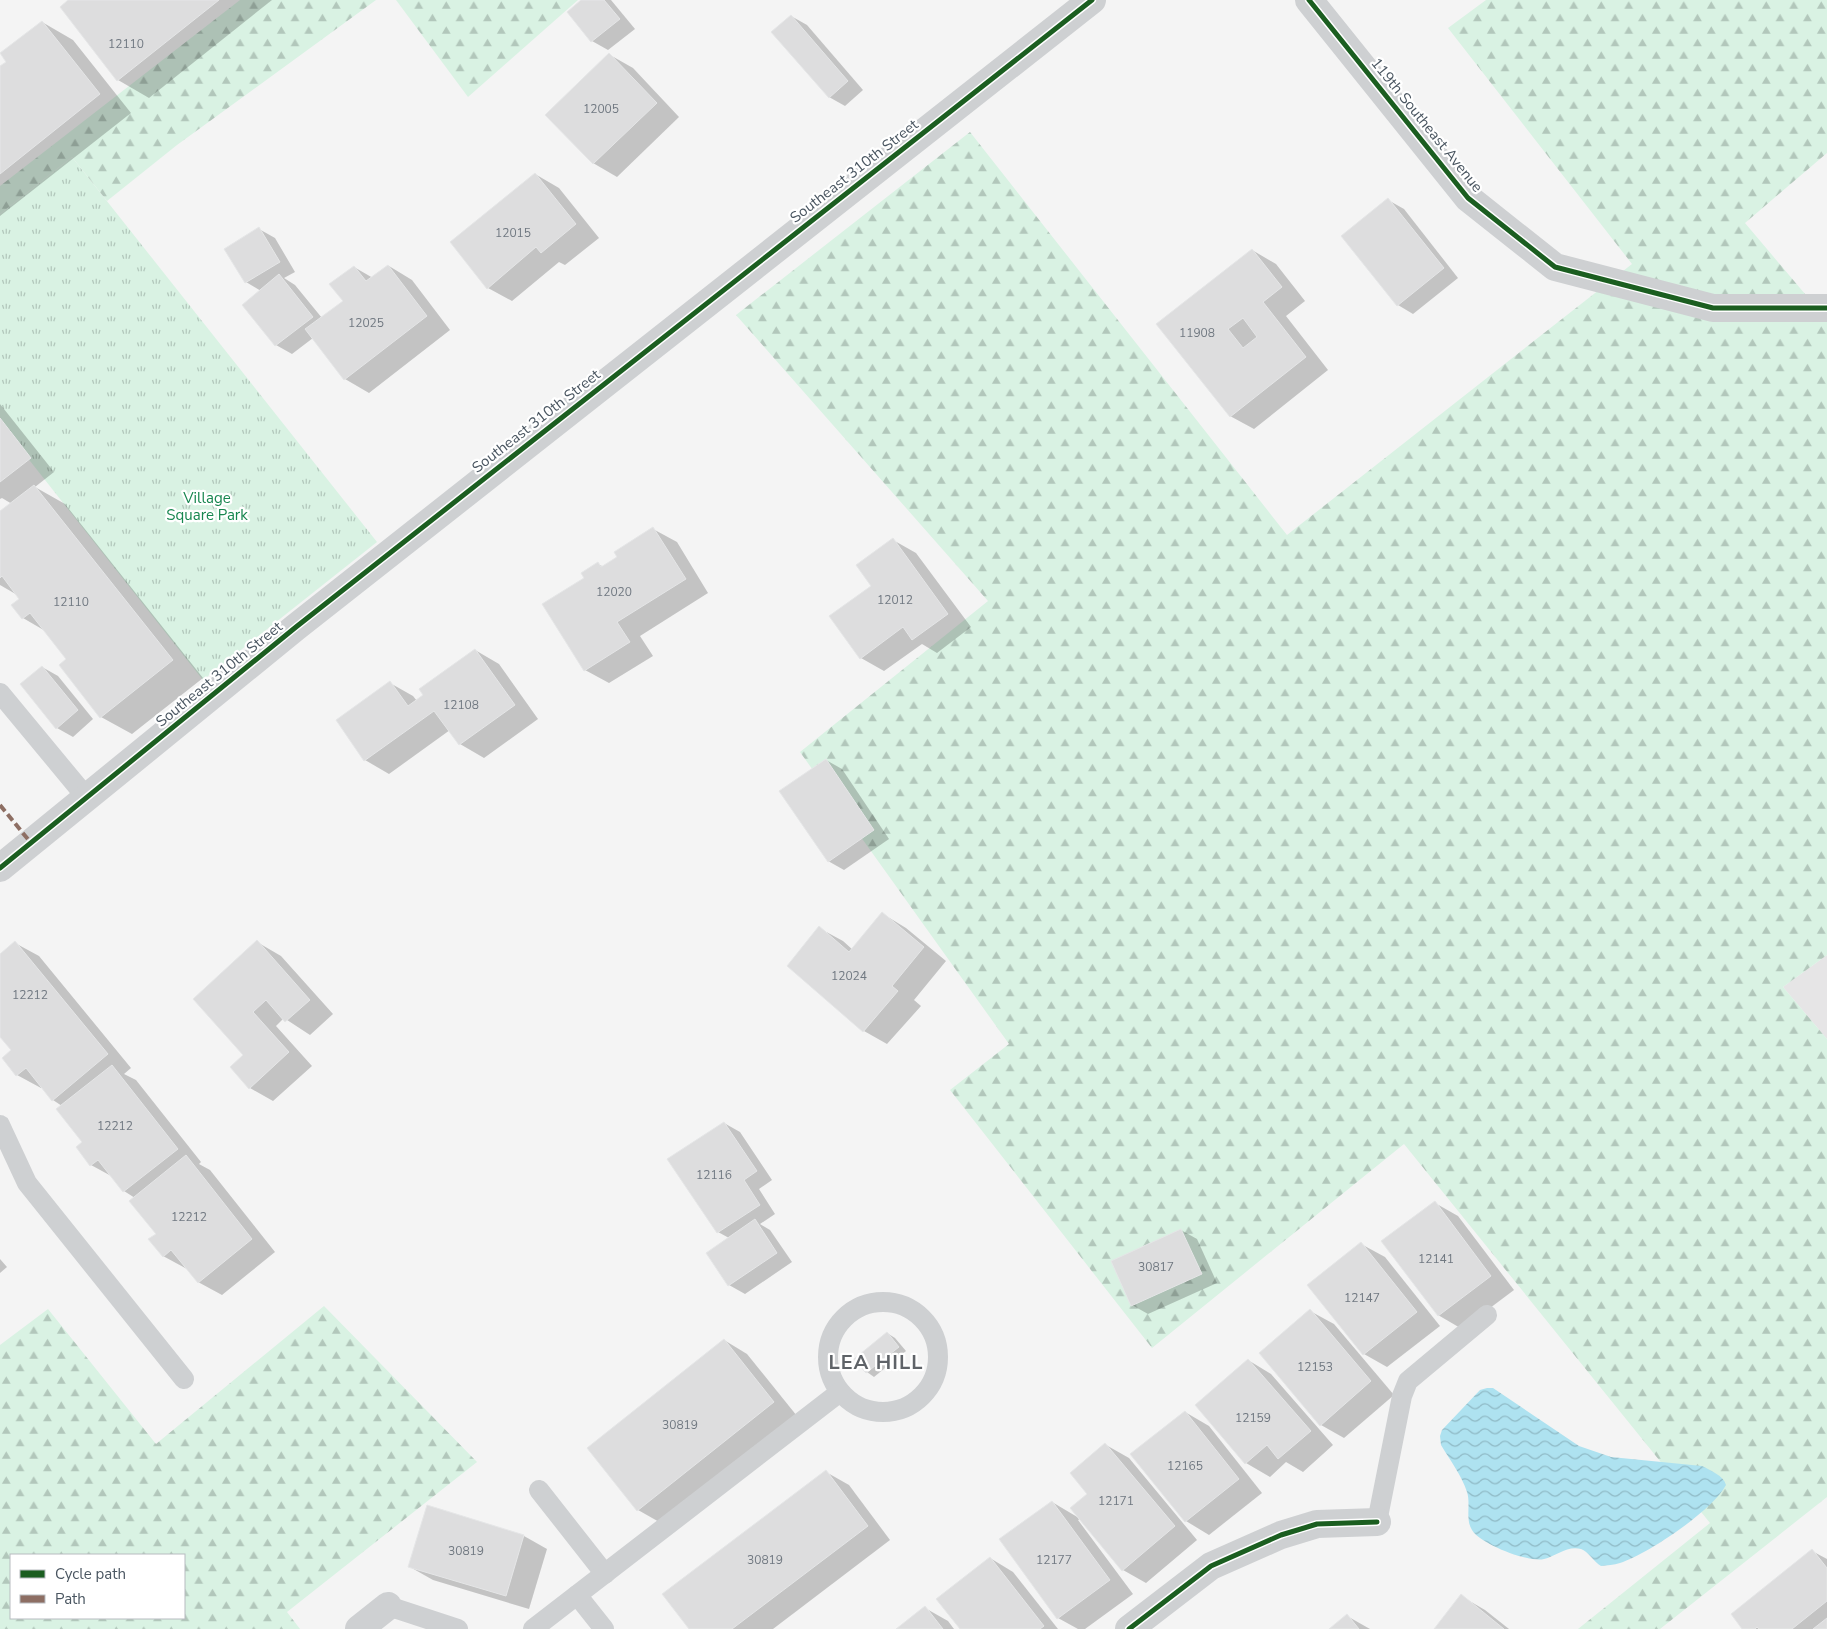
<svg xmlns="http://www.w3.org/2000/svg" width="1827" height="1629" font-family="'Nunito Sans',sans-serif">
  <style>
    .education { fill: #e6e5e6 }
    .grass { fill: url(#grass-tufts) }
    .forest { fill: url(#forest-firs); fill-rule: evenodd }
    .water { fill: url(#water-waves) }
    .shadow { fill: #0003 }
    .building { fill: #ddddde; stroke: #e5e6e7; fill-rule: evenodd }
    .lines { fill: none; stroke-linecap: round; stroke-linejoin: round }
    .service { stroke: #ced0d2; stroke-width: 20 }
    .minor { stroke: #ced0d2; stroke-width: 28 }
    .quiet { stroke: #8d6e63; stroke-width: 4; stroke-dasharray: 8 4; stroke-linecap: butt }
    .cycleway-casing { stroke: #fff; stroke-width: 8 }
    .cycleway { stroke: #1b5e20; stroke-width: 5 }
    .labels { text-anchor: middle; stroke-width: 4.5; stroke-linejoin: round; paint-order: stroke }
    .number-label { font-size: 12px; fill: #707881 }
    .street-label { font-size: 15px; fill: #4a5661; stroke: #fff }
    .park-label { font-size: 15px; fill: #17864f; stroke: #fff }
    .district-label { font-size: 20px; font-weight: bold; letter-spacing: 1px; fill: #5f6368; stroke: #fff }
  </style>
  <defs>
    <pattern id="grass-tufts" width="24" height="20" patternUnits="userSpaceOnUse" patternTransform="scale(1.25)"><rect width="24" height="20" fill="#d9f2e3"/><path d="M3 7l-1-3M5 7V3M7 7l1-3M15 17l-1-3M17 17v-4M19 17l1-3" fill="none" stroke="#b2c7bb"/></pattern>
    <pattern id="forest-firs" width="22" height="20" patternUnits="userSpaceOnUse" patternTransform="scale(1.25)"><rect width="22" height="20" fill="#d9f2e3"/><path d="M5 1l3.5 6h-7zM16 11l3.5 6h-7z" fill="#b2c7bb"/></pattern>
    <pattern id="water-waves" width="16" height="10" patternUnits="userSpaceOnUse" patternTransform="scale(1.25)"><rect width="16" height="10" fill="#aee2f0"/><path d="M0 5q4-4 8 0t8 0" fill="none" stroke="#90bac6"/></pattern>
  </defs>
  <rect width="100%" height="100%" fill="#f4f4f4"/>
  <!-- education -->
  <polygon class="education" points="1827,955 1827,1039 1783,987"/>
  <!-- grass -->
  <polygon class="grass" points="72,157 377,542 203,680 0,423 0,214"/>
  <!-- forest -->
  <g class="forest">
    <polygon points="240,0 376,0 177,145 107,201 72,157 0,214 0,186"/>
    <polygon points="396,0 578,0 468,97"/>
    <polygon points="1486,0 1827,0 1827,153 1745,223 1827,320 1827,955 1783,987 1827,1039 1827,1497 1660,1629 1578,1629 1710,1523 1404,1144 1152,1348 950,1090 1009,1044 800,752 988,601 736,315 970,132 1287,535 1632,264 1448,28"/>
    <path d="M324,1306l153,156 -190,150 13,17h-300v-284l48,-36 108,135zM11,1555h173v63h-173z"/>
  </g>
  <!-- water -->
  <path class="water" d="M1487,1388h6l86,58 32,11 91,9c8,4 22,10 24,19 -14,26 -78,69 -106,78 -6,2 -13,2 -19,3 -7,-4 -13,-15 -20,-17 -13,-4 -25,7 -37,10 -15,4 -64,-15 -72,-29 -7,-11 -1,-26 -5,-38 -5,-16 -17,-32 -26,-47l-1,-9 2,-6 38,-40z"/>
  <!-- shadow -->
  <g class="shadow">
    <polygon points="70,0 272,0 149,98 118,80"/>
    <polygon points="583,0 611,0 635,29 608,50 592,41 568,12"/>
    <polygon points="791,16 807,25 863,90 845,106 829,97"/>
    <polygon points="42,22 73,40 131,113 0,216 0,68 8,62"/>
    <polygon points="610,55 633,68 679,117 617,177 593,163"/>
    <polygon points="535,174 559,188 599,238 565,265 559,262 512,301 488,288"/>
    <polygon points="1388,200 1404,209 1458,278 1413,314 1398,305"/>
    <polygon points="259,229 275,238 295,272 284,278 295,285 322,318 344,301 354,267 373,278 389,266 412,280 450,330 369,393 345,379 313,338 292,354 276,345 244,305 261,291 246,282"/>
    <polygon points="1252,250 1276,264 1305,301 1286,316 1328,370 1254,429 1230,416 1158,324"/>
    <polygon points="0,404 54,472 35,487 65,504 203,678 132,734 101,717 68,659 47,632 23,618 13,605 21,599 19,596 0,585 0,513 12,504 2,498 0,499"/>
    <polygon points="653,529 677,542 708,593 640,636 653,656 609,683 585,670 586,578 598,564 604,567"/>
    <polygon points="893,540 916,553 971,627 937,653 922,644 884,671 861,658 873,586"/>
    <polygon points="475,650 499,664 538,719 484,758 460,744 450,730 389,774 365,760 390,683 413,696 417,701"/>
    <polygon points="42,667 58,676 93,719 73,737 57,728"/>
    <polygon points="826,760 842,769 889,839 844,870 828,861"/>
    <polygon points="883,914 906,928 946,961 914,1000 921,1006 887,1044 864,1031 819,928 843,941 853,950"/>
    <polygon points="257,942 281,956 333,1014 310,1035 284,1018 276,1026 312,1066 273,1101 250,1088 244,1055"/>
    <polygon points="15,943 39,956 131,1068 124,1074 136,1080 201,1162 199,1164 210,1170 275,1252 222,1295 198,1282 187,1269 163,1256 158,1234 135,1198 124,1191 113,1177 91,1165 84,1142 62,1106 53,1100 42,1087 41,1088 17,1075 13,1050 0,1035 0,956"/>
    <polygon points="724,1123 740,1132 772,1180 759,1189 775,1214 760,1224 770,1230 792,1262 745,1294 729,1285 729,1238 718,1232 669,1160"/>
    <polygon points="1435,1203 1458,1216 1514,1290 1462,1329 1438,1315"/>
    <polygon points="1181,1230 1197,1239 1217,1283 1148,1314 1132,1305"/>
    <polygon points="1361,1244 1385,1257 1440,1326 1387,1367 1364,1354"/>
    <polygon points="0,1259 7,1267 0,1273"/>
    <polygon points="1310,1311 1334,1324 1394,1395 1344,1438 1321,1425"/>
    <polygon points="887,1333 895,1338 906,1351 874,1377 867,1372 856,1359"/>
    <polygon points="724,1340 747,1354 797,1416 661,1523 638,1510"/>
    <polygon points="1248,1360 1271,1374 1333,1445 1303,1472 1286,1462 1270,1477 1246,1463 1196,1405"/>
    <polygon points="1185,1412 1209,1426 1262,1493 1209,1535 1186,1521 1132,1454"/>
    <polygon points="1106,1445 1129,1458 1197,1540 1146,1583 1123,1570 1080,1519 1078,1520 1133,1594 1085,1629 1078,1629 1058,1618 1052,1502 1079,1518"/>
    <polygon points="826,1472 849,1485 890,1540 773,1629 690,1629"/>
    <polygon points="428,1507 524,1536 547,1549 529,1609 433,1580 410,1567"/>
    <polygon points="1812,1551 1827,1559 1827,1629 1744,1629"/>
    <polygon points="990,1558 1013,1572 1058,1629 961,1629"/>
    <polygon points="1461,1596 1485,1610 1509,1629 1435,1629"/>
    <polygon points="925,1608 948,1621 954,1629 898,1629"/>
    <polygon points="1347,1616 1370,1629 1331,1629"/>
  </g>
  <!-- building -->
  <g class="building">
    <polygon points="68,0 219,0 117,81 60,7"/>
    <polygon points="581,0 604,0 620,19 591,42 567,12"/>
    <polygon points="791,15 848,81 829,98 771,32"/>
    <polygon points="42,21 100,94 0,174 0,66 6,62 0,53"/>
    <polygon points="609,53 657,103 593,164 545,115"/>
    <polygon points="535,173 576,224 541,253 536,247 487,289 450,242"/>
    <polygon points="1388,198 1444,268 1397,306 1341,236"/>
    <polygon points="259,227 280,262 245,283 224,249"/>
    <path d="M1252,249l30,38 -19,15 43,55 -76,60 -74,-93zM1243,318l14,19 -14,11 -15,-19z"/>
    <polygon points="388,265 427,316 344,380 305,329 343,301 329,284 354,266 366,281"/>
    <polygon points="279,274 313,317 275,346 242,305"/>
    <polygon points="0,418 31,458 0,482"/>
    <polygon points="34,485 173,660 100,718 59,665 66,659 30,613 22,619 11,605 19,599 2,576 0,578 0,511"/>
    <polygon points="653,527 686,579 617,622 630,642 584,671 542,604 584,578 581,573 598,562 601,567 617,557 614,552"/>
    <polygon points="893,538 948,614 912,640 903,627 860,659 829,616 871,586 856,565"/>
    <polygon points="475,649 515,705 459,745 434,711 364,761 336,720 390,681 408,706 423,695 419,689"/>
    <polygon points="42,666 78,710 56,729 20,684"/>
    <polygon points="826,759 874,830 828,862 779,791"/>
    <polygon points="882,912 924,947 892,986 898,991 863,1032 787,966 819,926 849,952"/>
    <polygon points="257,940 310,1000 285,1022 266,1000 253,1012 289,1052 249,1089 230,1067 243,1055 193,999"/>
    <polygon points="15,941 108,1054 52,1101 26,1068 16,1076 2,1058 11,1050 0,1037 0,954"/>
    <polygon points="112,1065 178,1149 123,1192 98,1160 90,1166 76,1147 82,1142 56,1109"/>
    <polygon points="724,1122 757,1171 744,1180 760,1205 717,1233 667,1159"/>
    <polygon points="186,1155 252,1239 198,1283 171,1250 163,1257 148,1239 156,1234 129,1201"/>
    <polygon points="1435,1201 1491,1276 1438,1316 1381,1241"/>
    <polygon points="755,1219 777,1253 728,1286 706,1253"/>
    <polygon points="1181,1229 1202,1274 1131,1306 1111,1261"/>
    <polygon points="1361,1242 1417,1312 1363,1355 1307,1285"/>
    <polygon points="1310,1309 1371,1381 1320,1426 1259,1353"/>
    <polygon points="887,1332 899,1347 866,1373 854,1359"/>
    <polygon points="724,1339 774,1402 637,1511 587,1448"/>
    <polygon points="1248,1359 1311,1431 1278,1459 1267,1445 1245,1464 1195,1405"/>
    <polygon points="1185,1411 1239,1479 1185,1522 1130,1454"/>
    <polygon points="1105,1443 1175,1526 1122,1571 1070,1508 1087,1494 1070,1473"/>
    <polygon points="826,1470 868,1526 732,1629 689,1629 662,1594"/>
    <polygon points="1052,1501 1110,1580 1057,1619 999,1539"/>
    <polygon points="427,1505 524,1535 506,1596 408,1567"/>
    <polygon points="1812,1549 1827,1568 1827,1601 1792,1629 1759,1629 1757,1627 1755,1629 1742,1629 1731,1614"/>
    <polygon points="990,1557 1044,1626 1040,1629 960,1629 936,1599"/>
    <polygon points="1461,1594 1504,1629 1434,1629"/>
    <polygon points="925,1606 943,1629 896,1629"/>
    <polygon points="1347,1614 1359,1629 1329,1629"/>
    <polygon points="1827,1618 1827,1629 1813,1629"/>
  </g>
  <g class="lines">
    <!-- service -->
    <g class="service">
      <polyline points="0,693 87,798"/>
      <polyline points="0,1125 27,1183 184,1379"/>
      <circle cx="883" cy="1357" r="55"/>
      <polyline points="539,1490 605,1574"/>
      <polyline points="1377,1522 1402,1396 1408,1381 1487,1315"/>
      <polyline points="577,1595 604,1629"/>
      <polyline points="388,1606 458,1629"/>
      <polyline points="533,1629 840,1392"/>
    </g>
    <!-- minor -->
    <g class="minor">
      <polyline points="1309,0 1468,198 1555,267 1713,308 1827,308"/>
      <polyline points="0,868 296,627 1092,0"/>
      <polyline points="359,1629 388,1606"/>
      <polyline points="1129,1629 1211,1566 1281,1535 1317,1524 1377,1522"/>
    </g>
    <!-- quiet -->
    <polyline class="quiet" points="0,805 31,843"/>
    <!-- cycleway casing -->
    <g class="cycleway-casing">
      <g id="cycleway">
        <polyline points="1309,0 1468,198 1555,267 1713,308 1827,308"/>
        <polyline points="0,868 296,627 1092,0"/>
        <polyline points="1129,1629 1211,1566 1281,1535 1317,1524 1377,1522"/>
      </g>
    </g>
    <!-- cycleway -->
    <use href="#cycleway" class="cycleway"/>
  </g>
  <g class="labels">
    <!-- number labels -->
    <g class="number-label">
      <text x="126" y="48">12110</text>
      <text x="601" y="113">12005</text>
      <text x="513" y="237">12015</text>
      <text x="366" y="327">12025</text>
      <text x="1197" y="337">11908</text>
      <text x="614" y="596">12020</text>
      <text x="895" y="604">12012</text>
      <text x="71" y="606">12110</text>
      <text x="461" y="709">12108</text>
      <text x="849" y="980">12024</text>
      <text x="30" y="999">12212</text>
      <text x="115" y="1130">12212</text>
      <text x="714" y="1179">12116</text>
      <text x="189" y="1221">12212</text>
      <text x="1436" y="1263">12141</text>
      <text x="1156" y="1271">30817</text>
      <text x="1362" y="1302">12147</text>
      <text x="1315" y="1371">12153</text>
      <text x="1253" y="1422">12159</text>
      <text x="680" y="1429">30819</text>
      <text x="1185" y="1470">12165</text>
      <text x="1116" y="1505">12171</text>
      <text x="466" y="1555">30819</text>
      <text x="765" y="1564">30819</text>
      <text x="1054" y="1564">12177</text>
    </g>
    <!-- street labels -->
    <g class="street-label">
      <text transform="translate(1427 125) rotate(51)" y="5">119th Southeast Avenue</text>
      <text transform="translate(854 171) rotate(-38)" y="5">Southeast 310th Street</text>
      <text transform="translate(536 421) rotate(-38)" y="5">Southeast 310th Street</text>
      <text transform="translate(219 674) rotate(-39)" y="5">Southeast 310th Street</text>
    </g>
    <!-- park labels -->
    <g class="park-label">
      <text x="207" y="503">Village<tspan x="207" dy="17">Square Park</tspan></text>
    </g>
    <!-- district labels -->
    <g class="district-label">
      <text x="876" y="1369">LEA HILL</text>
    </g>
  </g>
  <!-- legend -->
  <rect x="10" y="1554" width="175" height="65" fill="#ffffff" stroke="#b7bbc0"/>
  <rect x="20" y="1570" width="25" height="8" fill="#1b5e20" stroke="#b7bbc0"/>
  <text x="55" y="1579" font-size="15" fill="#4a5661">Cycle path</text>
  <rect x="20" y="1595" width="25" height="8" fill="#8d6e63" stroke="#b7bbc0"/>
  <text x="55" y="1604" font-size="15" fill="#4a5661">Path</text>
</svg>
